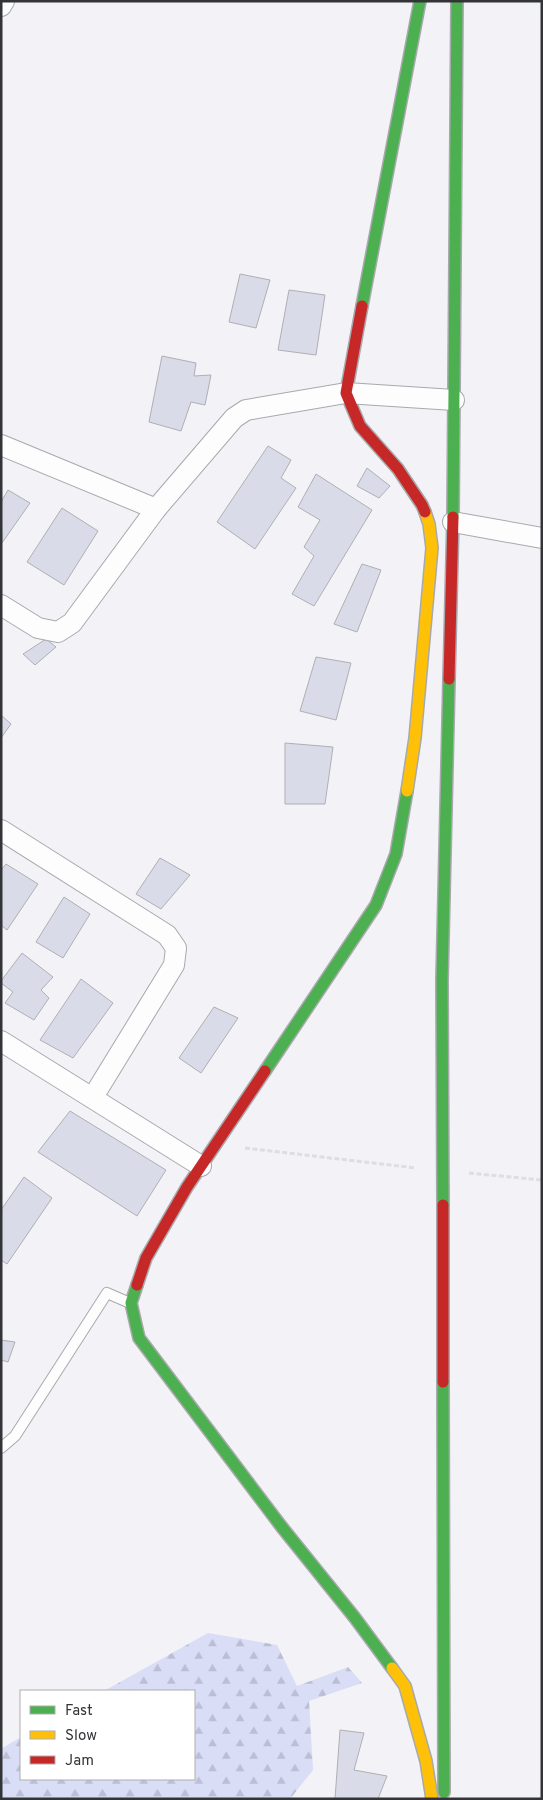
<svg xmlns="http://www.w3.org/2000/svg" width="543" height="1800" font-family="Overpass,sans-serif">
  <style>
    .forest { fill: url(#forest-firs) }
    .building { fill: #d9dbe9; stroke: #afafb3 }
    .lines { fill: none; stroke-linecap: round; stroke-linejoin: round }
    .lane-casing { stroke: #a8a9ad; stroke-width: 12 }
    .street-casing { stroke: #a8a9ad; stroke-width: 22 }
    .fast-casing { stroke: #a8a9ad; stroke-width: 14 }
    .slow-casing { stroke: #a8a9ad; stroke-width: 14 }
    .jam-casing { stroke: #a8a9ad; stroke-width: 14 }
    .path { stroke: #dedee0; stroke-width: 3; stroke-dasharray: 5 2.5; stroke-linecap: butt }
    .lane { stroke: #fdfdfe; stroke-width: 10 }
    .street { stroke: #fdfdfe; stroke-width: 20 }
    .fast { stroke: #4caf50; stroke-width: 11 }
    .slow { stroke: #ffc107; stroke-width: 11 }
    .jam { stroke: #c62828; stroke-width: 11 }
  </style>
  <defs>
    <pattern id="forest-firs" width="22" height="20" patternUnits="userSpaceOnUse" patternTransform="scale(1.25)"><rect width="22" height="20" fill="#d9ddf6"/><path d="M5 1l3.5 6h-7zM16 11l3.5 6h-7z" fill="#bbbed4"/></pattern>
  </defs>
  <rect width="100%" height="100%" fill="#f2f2f7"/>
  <!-- forest -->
  <polygon class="forest" points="208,1633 277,1645 297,1686 348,1667 362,1683 309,1701 313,1770 290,1799 1,1799 1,1749 21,1737 21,1779 194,1779 194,1691 104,1691"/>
  <!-- building -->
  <g class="building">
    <polygon points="240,274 270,280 256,328 229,322"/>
    <polygon points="289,290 325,295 316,355 278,350"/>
    <polygon points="162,356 196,363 194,376 211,375 205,405 191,402 181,431 149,422"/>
    <polygon points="268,446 291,460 281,478 296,488 255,549 217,522"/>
    <polygon points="367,468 390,486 379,498 357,486"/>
    <polygon points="316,474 372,510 314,606 292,594 314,556 304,547 320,520 298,507"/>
    <polygon points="8,490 30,503 2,543 1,502"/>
    <polygon points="62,508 98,531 64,585 27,562"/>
    <polygon points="362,564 381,570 357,632 334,624"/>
    <polygon points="46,639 56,647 35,665 23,654"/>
    <polygon points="316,657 351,663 336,720 300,711"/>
    <polygon points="1,715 11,724 1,738"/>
    <polygon points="285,743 333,747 325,804 285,804"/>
    <polygon points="160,858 190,875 161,909 136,894"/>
    <polygon points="6,864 38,884 7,930 1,925 1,870"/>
    <polygon points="64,897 90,914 63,958 36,942"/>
    <polygon points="22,953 53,977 41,990 49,998 34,1020 5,1003 13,992 1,983 1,981"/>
    <polygon points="81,979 113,1003 73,1058 40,1040"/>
    <polygon points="214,1007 238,1018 201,1073 179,1058"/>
    <polygon points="70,1111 166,1170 137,1216 38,1152"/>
    <polygon points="24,1177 52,1198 7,1264 1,1260 1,1210"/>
    <polygon points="1,1340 15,1342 8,1362 1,1360"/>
    <polygon points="340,1730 364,1733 354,1770 387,1776 378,1799 335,1799"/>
  </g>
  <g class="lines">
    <!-- lane casing -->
    <g class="lane-casing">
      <polyline id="lane" points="1,1448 15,1436 107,1293 130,1303"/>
    </g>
    <!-- street casing -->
    <g class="street-casing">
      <g id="street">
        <polyline points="1,6 4,1"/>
        <polyline points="1,445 156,509"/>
        <polyline points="453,522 542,538"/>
        <polyline points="1,605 38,628 58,632 72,623 156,509 234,418 246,410 346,393 454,400"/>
        <polyline points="1,830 167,935 176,948 174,965 93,1097"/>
        <polyline points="1,1041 201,1166"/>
      </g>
    </g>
    <!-- fast casing -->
    <g class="fast-casing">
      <g id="fast">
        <polyline points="362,306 420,1"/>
        <polyline points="453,517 457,1"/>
        <polyline points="265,1071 376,905 396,854 407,791"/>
        <polyline points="443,1205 442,980 449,679"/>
        <polyline points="137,1285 131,1303 139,1338 281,1526 355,1618 392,1668"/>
        <polyline points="443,1382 444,1792"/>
      </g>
    </g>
    <!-- slow casing -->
    <g class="slow-casing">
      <g id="slow">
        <polyline points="407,791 415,738 432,548 429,524 425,512"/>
        <polyline points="392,1668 405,1686 426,1761 432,1799"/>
      </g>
    </g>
    <!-- jam casing -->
    <g class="jam-casing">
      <g id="jam">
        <polyline points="362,306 346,393 360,426 398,469 422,505 425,512"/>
        <polyline points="449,679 453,517"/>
        <polyline points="443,1205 443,1382"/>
        <polyline points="137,1285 146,1258 187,1187 265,1071"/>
      </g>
    </g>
    <!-- path -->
    <g class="path">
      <polyline points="245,1148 416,1168"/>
      <polyline points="469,1173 542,1180"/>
    </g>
    <!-- lane -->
    <use href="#lane" class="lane"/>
    <!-- street -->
    <use href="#street" class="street"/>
    <!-- fast -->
    <use href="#fast" class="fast"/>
    <!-- slow -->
    <use href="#slow" class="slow"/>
    <!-- jam -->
    <use href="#jam" class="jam"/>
  </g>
  <!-- border -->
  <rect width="543" height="1800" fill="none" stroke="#333438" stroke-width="5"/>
  <!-- legend -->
  <rect x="20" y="1690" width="175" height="90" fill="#ffffff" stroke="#adaeaf"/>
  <rect x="30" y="1706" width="25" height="8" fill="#4caf50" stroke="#adaeaf"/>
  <text x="65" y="1715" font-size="15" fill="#333438">Fast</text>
  <rect x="30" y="1731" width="25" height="8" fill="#ffc107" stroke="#adaeaf"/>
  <text x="65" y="1740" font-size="15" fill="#333438">Slow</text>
  <rect x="30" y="1756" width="25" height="8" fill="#c62828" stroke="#adaeaf"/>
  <text x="65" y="1765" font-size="15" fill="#333438">Jam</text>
</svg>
